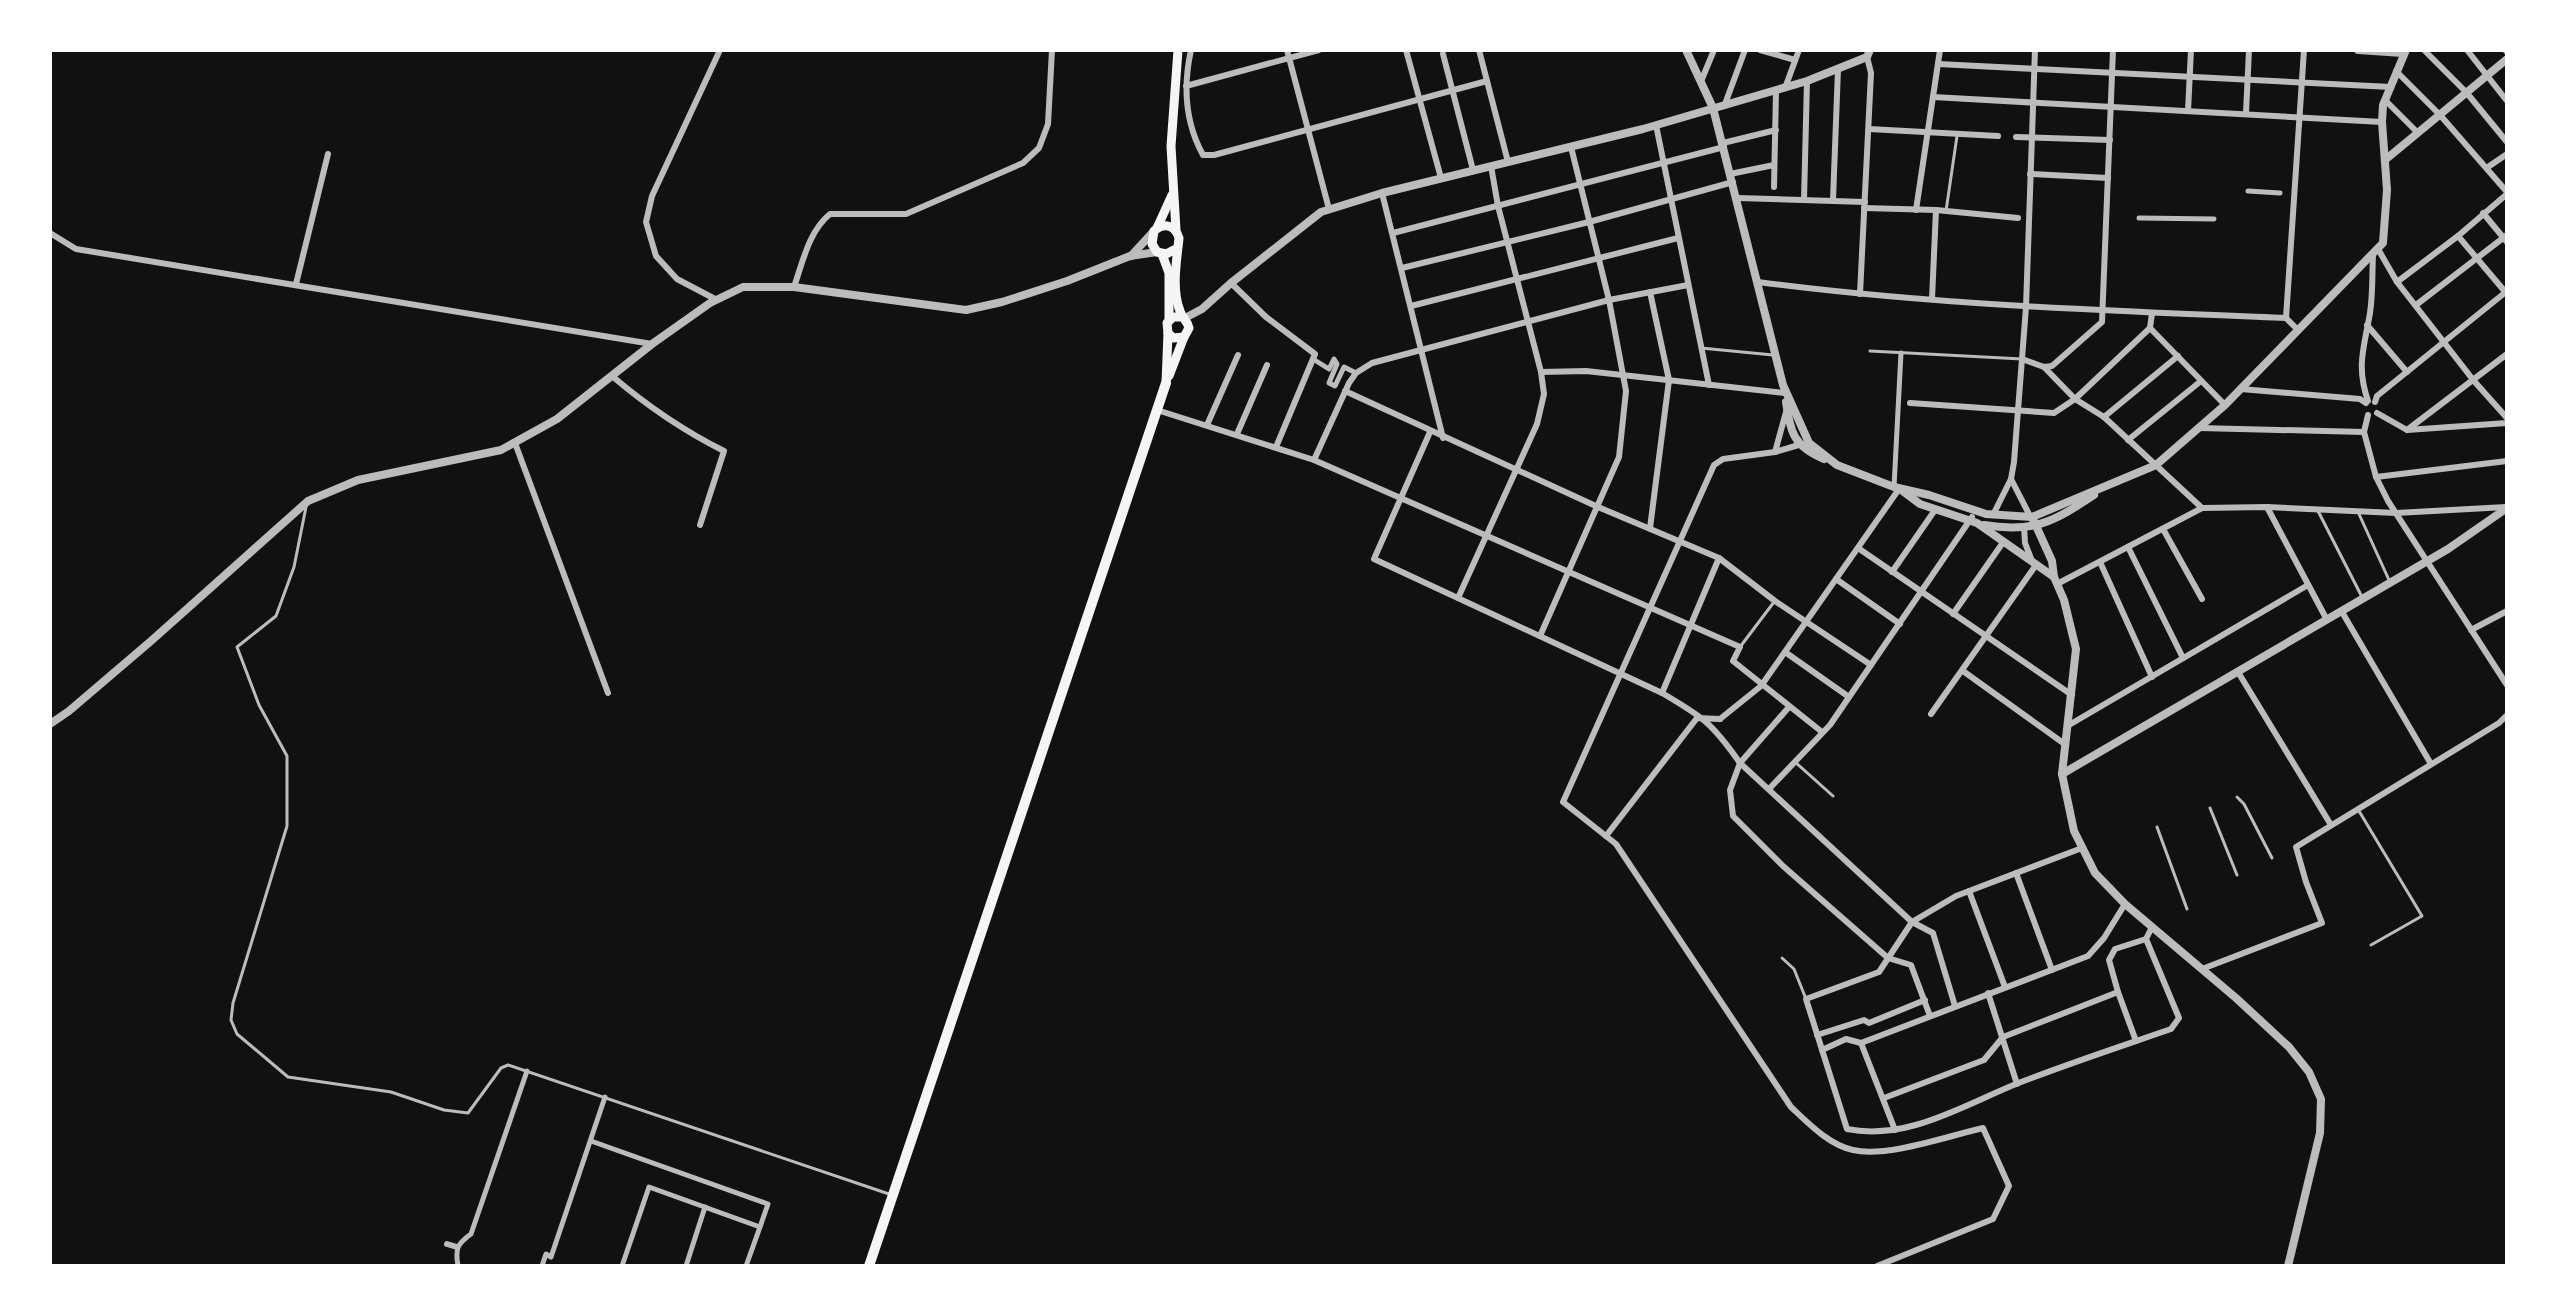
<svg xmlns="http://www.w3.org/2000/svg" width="2557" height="1316" font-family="'Source Sans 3',sans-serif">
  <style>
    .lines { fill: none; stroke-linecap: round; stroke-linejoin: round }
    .service { stroke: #bcbcbc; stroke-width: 3 }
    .pedestrian { stroke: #bcbcbc; stroke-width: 5 }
    .minor { stroke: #bcbcbc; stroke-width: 6 }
    .tertiary { stroke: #bcbcbc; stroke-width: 8 }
    .secondary { stroke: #f5f5f5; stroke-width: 9 }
    .primary { stroke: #f5f5f5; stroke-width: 10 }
  </style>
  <rect width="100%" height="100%" fill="#111"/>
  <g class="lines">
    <!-- service -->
    <g class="service">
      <polyline points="1946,211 1957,136"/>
      <polyline points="1701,348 1773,355"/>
      <polyline points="1870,351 2022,359"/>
      <polyline points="306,507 294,567 276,616 237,647 259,705 287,756 287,826 233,1003 231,1020 237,1034 288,1077 391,1092 444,1110 468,1113 501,1068 508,1065 889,1194"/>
      <polyline points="2318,511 2362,597"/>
      <polyline points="2359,514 2389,580"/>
      <polyline points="1740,647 1774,602"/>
      <polyline points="1795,762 1833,796"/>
      <polyline points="2237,797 2244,804 2272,858"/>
      <polyline points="2210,808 2237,875"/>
      <polyline points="2359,811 2422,916 2371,945"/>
      <polyline points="2157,827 2187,909"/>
      <polyline points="1782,958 1794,969 1806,999"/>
    </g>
    <!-- pedestrian -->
    <g class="pedestrian">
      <polyline points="2248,191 2280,193"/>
      <polyline points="2139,218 2214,219"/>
      <polyline points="1313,359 1329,369 1334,359 1337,364 1329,383 1335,386 1344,367 1356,373"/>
      <polyline points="1894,487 1901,353"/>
      <polyline points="591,1141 768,1204 760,1227"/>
      <path d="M458,1266c-3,-17 -1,-22 13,-32l56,-163"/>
      <polyline points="542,1266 546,1254 551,1257 605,1097"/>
      <polyline points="622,1266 649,1187 760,1227 746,1266"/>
      <polyline points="686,1266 705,1207"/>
    </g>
    <!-- minor -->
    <g class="minor">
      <path d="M1191,50c-8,36 -6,72 12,105h11l273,-74"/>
      <polyline points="1287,50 1329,209"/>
      <polyline points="1406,50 1441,178"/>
      <polyline points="1479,50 1508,162"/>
      <polyline points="1760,50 1795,60"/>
      <polyline points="2424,50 2466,92 2507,142"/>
      <polyline points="2467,50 2507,101"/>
      <polyline points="2505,50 2507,52"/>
      <polyline points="1443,54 1473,170"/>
      <polyline points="1938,64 2391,87"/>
      <polyline points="2396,71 2440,115 2507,192"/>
      <polyline points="1702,79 1714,50"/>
      <polyline points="1186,86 1319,50"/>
      <polyline points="1785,88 1799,50"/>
      <polyline points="1933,97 2382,122"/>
      <polyline points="2385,100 2418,133"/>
      <polyline points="1725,104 1745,50"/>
      <polyline points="2188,111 2191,50"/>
      <polyline points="2246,113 2249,50"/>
      <polyline points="1656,125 1709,385"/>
      <polyline points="1869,129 1998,136"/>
      <polyline points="2016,137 2110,140"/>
      <polyline points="1723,143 1776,130"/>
      <polyline points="2488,167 2507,154"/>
      <polyline points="1730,174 1774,165"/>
      <polyline points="2030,174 2108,178"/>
      <polyline points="1774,187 1776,91"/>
      <polyline points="1382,193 1443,438"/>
      <polyline points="1737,198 1865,202"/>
      <polyline points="1804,200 1807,81"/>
      <polyline points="1833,200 1838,69"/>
      <polyline points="1864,208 1936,210 2018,218"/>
      <polyline points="1916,210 1940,50"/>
      <polyline points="2483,213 2507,242"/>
      <polyline points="50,233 76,249 652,344"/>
      <polyline points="1393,233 1724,147"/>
      <polyline points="2458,236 2507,294"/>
      <polyline points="2378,249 2397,282 2474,381 2507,418"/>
      <polyline points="1402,268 1589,222 1733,182"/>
      <path d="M1758,282c175,23 352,29 528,36l12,12"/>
      <polyline points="2397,282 2458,236 2507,194"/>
      <polyline points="1231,283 1266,317 1315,354 1276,447"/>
      <polyline points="296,284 328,154"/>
      <path d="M794,287c9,-26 15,-56 36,-73h76l117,-51 16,-15 9,-24 4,-74"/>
      <polyline points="1650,292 1669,380 1650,528"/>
      <polyline points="1860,294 1871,73 1867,57"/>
      <polyline points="1932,299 1936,210"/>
      <polyline points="717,300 677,279 656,256 646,222 652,196 720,50"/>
      <polyline points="2416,305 2507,235"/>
      <polyline points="1411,306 1678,238"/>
      <polyline points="2286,318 2304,50"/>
      <polyline points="2367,325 2407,372"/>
      <polyline points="2150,328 2225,405"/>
      <polyline points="2022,359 2044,367 2052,366 2102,322 2113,50"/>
      <polyline points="2044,367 2075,399 2104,417 2202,508"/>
      <polyline points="1541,372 1586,371 1785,393"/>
      <path d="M612,376c34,29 72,55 112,75l-24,74"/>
      <polyline points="2241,389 2360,399 2366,403"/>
      <polyline points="1345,391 1598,507 1719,558 1775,601 1871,665"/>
      <path d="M2368,401c-12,-35 -4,-53 2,-88 3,-19 2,-39 3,-58"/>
      <polyline points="2375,402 2377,396 2507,291"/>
      <polyline points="1910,403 2054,413 2075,399 2150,328 2152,313"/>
      <polyline points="1157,410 1314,460 1740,647 1733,661 1822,732"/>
      <polyline points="2377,413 2407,430 2507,423"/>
      <polyline points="2368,415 2364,432 2376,477 2388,501 2507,685"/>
      <polyline points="2104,417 2178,356"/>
      <polyline points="1207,425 1238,355"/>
      <polyline points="2199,428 2364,432"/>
      <polyline points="2407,430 2507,354"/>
      <path d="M1430,432l-56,127 288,134c41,24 50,30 78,70l172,159 21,11 22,73"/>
      <polyline points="1237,434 1267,365"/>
      <polyline points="2128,440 2201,381"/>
      <polyline points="515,443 608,693"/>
      <path d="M1802,444l-27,8 -52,7 -9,6 -151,337 53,42 175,263c17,16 38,38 62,43 33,8 95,-14 130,-22l26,58 -16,33 -116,47"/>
      <polyline points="1775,452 1786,412"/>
      <polyline points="1314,460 1349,383 1356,373 1372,363 1609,300 1688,285"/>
      <polyline points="2376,477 2507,461"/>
      <polyline points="2011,479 2031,518"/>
      <polyline points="2267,507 2327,620"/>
      <polyline points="1993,515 2011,479 2014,462 2026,307 2035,50"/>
      <polyline points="2024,526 2025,543 2032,561"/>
      <polyline points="2163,529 2202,599"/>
      <polyline points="2128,547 2183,658"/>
      <polyline points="1858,548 2072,695"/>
      <polyline points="2100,562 2152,677"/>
      <polyline points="1892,572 1935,510"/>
      <polyline points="1836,579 1900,624"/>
      <polyline points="2057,584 2202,508 2267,507 2396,513 2506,507"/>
      <polyline points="1458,598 1537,424 1544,394 1541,372 1498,206 1491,166"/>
      <polyline points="2342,612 2431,764"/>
      <polyline points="1953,614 2004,541"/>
      <polyline points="2471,630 2507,611"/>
      <polyline points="1540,636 1619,457 1626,391 1609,300 1571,147"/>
      <polyline points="1785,652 1849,697"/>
      <polyline points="1963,671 2066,745"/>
      <polyline points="2238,672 2331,825"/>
      <polyline points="1662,693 1719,558"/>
      <polyline points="1789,707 1740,763 1730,790 1733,816 1783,866 1888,958 1911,965 1930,1016"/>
      <polyline points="1931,714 2036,565"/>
      <polyline points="1720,719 1761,686 1899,489"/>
      <polyline points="2069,725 2308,585"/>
      <polyline points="1769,789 1830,725 1972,517"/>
      <polyline points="1606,836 1697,718 1720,719"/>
      <path d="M2082,848l-126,48 -44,26 -33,50 -73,27 41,130c60,12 115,-23 169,-45 51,-20 103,-37 155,-55l8,-11 -33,-79 6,-12"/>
      <polyline points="2016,873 2052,970"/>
      <polyline points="1969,891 2005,987"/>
      <polyline points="2202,969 2322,923 2306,882 2296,847 2499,723 2507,715"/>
      <polyline points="1988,993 2017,1084"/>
      <polyline points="1817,1035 1864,1020 1869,1023 1925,1000"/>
      <polyline points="2136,1041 2118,992 2109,960 2115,949 2146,939"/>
      <polyline points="1861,1043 1895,1130"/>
      <polyline points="1822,1050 1846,1039 1861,1043 2088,956 2104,938 2125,904"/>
      <polyline points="1884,1098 1984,1060 2003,1037 2118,992"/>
      <polyline points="447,1244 457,1247"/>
    </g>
    <!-- tertiary -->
    <g class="tertiary">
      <polyline points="1686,50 1713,108 1783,385 1809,443 1837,465 1894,487 1929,495 1986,514 2032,517 2156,465 2225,405 2383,243 2387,190 2382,122 2383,105 2406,50"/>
      <polyline points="2358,50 2403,53"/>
      <polyline points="2385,160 2507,59"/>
      <polyline points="1131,256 1154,231"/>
      <polyline points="1185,318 1202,309 1231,283 1321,212 1382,193 1643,129 1807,81 1867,57 1870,50"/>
      <path d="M1786,402c5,31 7,44 38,57"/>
      <polyline points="1900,489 1920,504 1977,523 2054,577"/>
      <polyline points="2032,517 2052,561 2054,577 2064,600 2076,649 2062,774 2074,831 2095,873 2125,904 2236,998 2289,1047 2309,1072 2321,1099 2320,1133 2288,1266"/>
      <path d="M1984,525c50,8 69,-3 110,-30"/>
      <polyline points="50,724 69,711 151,641 308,501 358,480 501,450 557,419 652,344 710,303 743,287 794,287 966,310 1002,302 1067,281 1130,256 1157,252"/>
      <polyline points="2062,774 2448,549 2507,508"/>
    </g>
    <!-- secondary -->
    <g class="secondary">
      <polyline points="1157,228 1172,195"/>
      <polyline points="1176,230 1171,146 1178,50"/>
      <path d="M1176,249l-10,5 -9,-2 -5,-8 2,-13c10,-9 21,-6 25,7 -2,22 -8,50 1,73 2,7 7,9 9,17l-5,9 -11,1 -5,-5 -1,-10 6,-6h9"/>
      <polyline points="1162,254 1169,273 1169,320"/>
      <polyline points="1169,376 1184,337"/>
      <polyline points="1166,383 1168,333"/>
    </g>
    <!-- primary -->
    <polyline class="primary" points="869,1266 1166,383"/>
  </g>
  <!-- border -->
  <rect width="2557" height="1316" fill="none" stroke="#ffffff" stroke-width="104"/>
</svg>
